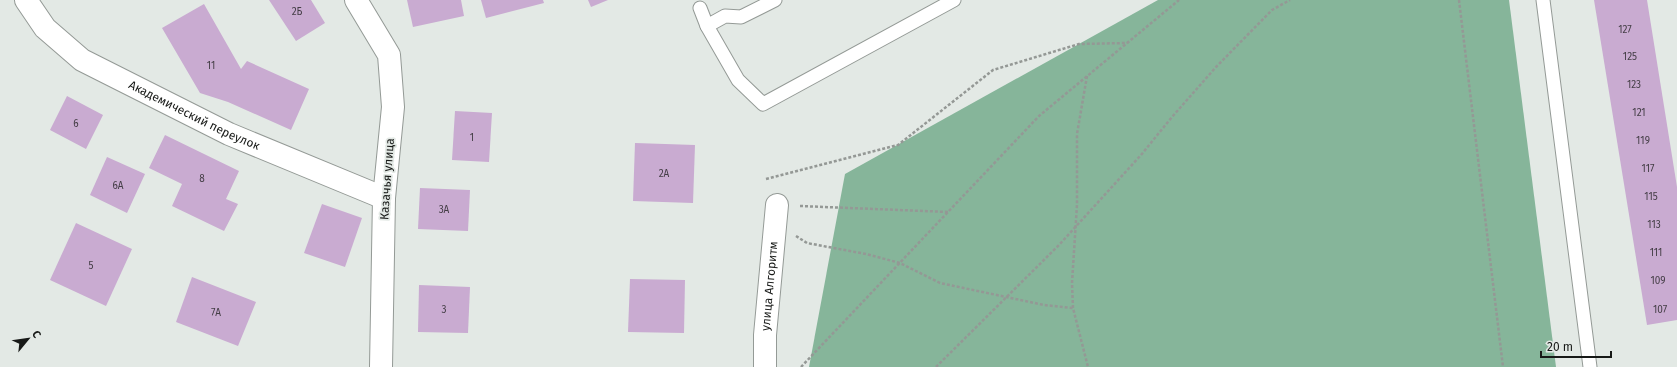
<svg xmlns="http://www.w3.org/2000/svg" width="1677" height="367" font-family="'Fira Sans',sans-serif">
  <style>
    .forest { fill: #86b59a }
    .building { fill: #c9abd1 }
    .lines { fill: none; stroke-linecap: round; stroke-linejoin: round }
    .lane-casing { stroke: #949a96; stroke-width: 15 }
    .street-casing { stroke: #949a96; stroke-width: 24 }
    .path { stroke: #949895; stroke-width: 2.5; stroke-dasharray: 3 2; stroke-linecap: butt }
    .lane { stroke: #fff; stroke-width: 13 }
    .street { stroke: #fff; stroke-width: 22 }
    .labels { text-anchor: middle; stroke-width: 3.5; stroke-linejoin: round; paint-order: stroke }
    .number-label { font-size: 10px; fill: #443e46 }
    .street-label { font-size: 12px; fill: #171917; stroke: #e3e9e5 }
  </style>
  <rect width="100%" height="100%" fill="#e3e9e5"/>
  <!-- forest -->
  <polygon class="forest" points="1158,0 1509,0 1556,367 809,367 845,174"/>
  <!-- building -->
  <g class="building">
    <polygon points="269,0 311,0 325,23 296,41"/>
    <polygon points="407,0 461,0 464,16 413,27"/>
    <polygon points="481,0 543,0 544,3 486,18"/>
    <polygon points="588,0 608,0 591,7"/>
    <polygon points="1594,0 1647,0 1677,187 1677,320 1647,325"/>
    <polygon points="204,4 241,69 247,61 309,89 291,130 228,102 200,93 162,28"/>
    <polygon points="67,96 103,115 86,149 50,130"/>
    <polygon points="455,111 492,113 489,162 452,160"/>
    <polygon points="165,135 239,171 226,199 238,204 224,231 172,206 182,184 149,168"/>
    <polygon points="635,143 695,145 693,203 633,201"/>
    <polygon points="107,157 145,174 127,213 90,195"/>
    <polygon points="420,188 470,190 468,231 418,229"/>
    <polygon points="322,204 362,218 345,267 304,253"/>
    <polygon points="76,223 132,249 106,306 50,280"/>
    <polygon points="192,277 256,302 238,346 176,322"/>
    <polygon points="630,279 685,280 684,333 628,332"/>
    <polygon points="419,285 470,287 468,333 418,332"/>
  </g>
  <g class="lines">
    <!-- lane casing -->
    <g class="lane-casing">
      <g id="lane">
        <polyline points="1543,0 1590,367"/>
        <polyline points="700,8 707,26 725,16 741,17 775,0"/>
        <polyline points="707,26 738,80 763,104 954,0"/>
      </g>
    </g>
    <!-- street casing -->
    <g class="street-casing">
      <g id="street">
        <path id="s1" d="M26,0l19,28 37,32 147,74 155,64"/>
        <polyline points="356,0 389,55 393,107 384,198 381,367"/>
        <path id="s2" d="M765,367v-32l12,-130"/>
      </g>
    </g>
    <!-- path -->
    <g class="path">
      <polyline points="1459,0 1503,367"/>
      <polyline points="1087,76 1077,134 1077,205 1072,283 1073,308 1088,367"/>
      <polyline points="766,179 898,145 993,70 1079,44 1127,43"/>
      <polyline points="800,206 949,212"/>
      <polyline points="796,236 807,243 866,254 900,263 940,283 1044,305 1073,308"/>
      <polyline points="801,367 1039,116 1179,0"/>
      <polyline points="936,367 1059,245 1141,155 1172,117 1216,67 1272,10 1290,0"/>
    </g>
    <!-- lane -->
    <use href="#lane" class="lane"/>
    <!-- street -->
    <use href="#street" class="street"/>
  </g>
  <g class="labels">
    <!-- number labels -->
    <g class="number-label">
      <text x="297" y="15">2Б</text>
      <text x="1625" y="33">127</text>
      <text x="1630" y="60">125</text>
      <text x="211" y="69">11</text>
      <text x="1634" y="88">123</text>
      <text x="1639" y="116">121</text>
      <text x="76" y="127">6</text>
      <text x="472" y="141">1</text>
      <text x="1643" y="144">119</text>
      <text x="1648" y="172">117</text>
      <text x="664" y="177">2А</text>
      <text x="202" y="182">8</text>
      <text x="118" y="189">6А</text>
      <text x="1651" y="200">115</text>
      <text x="444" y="213">3А</text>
      <text x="1654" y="228">113</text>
      <text x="1656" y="256">111</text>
      <text x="91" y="269">5</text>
      <text x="1658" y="284">109</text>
      <text x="444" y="313">3</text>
      <text x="1660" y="313">107</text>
      <text x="216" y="316">7А</text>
    </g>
    <!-- street labels -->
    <g class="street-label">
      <text dy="4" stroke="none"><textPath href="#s1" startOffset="208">Академический переулок</textPath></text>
      <text transform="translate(387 179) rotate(-86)" y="4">Казачья улица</text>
      <text dy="4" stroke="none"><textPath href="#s2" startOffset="81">улица Алгоритм</textPath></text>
    </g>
  </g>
  <!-- north arrow -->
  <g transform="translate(28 339) rotate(61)" stroke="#e3e9e5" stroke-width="3" paint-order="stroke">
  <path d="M0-3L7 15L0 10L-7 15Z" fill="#171917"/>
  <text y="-6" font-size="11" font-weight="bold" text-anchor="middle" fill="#171917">С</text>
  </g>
  <!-- scale -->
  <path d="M1541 351v6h70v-6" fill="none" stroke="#171917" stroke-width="2"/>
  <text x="1547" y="351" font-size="12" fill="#171917" stroke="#e3e9e5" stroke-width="3" paint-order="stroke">20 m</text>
</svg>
